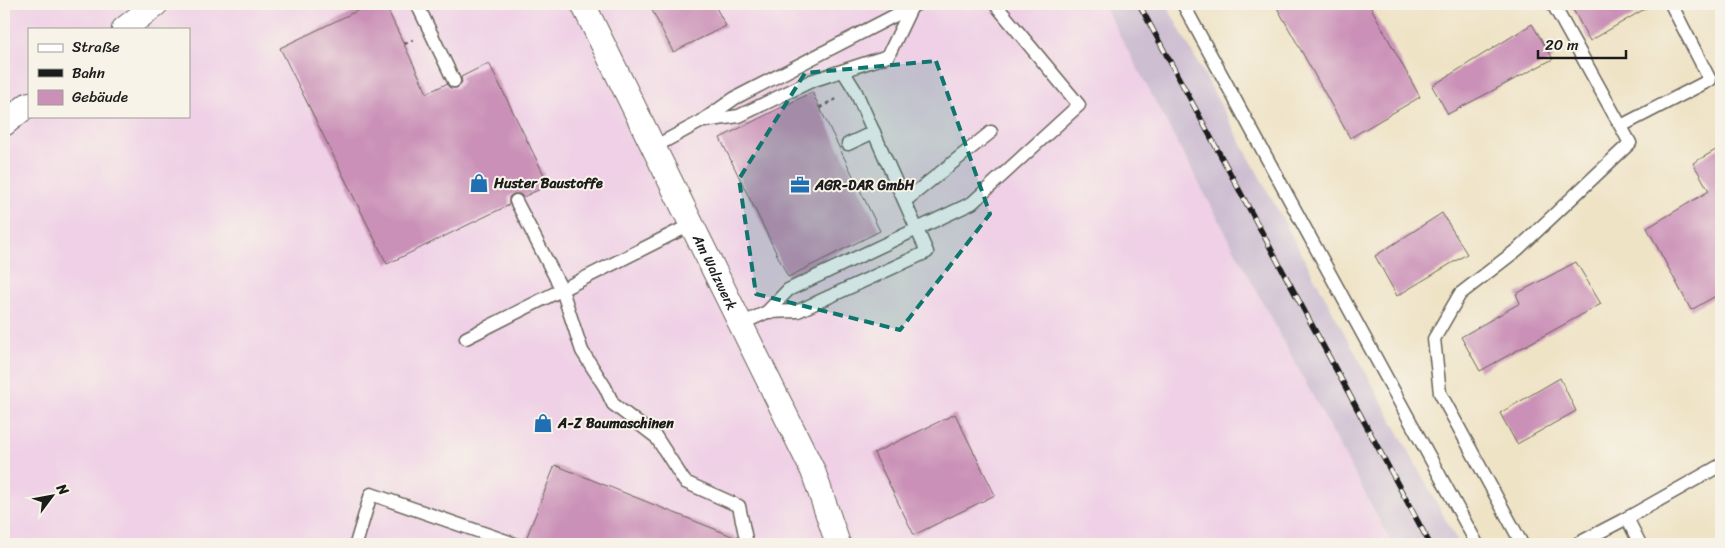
<svg xmlns="http://www.w3.org/2000/svg" width="1725" height="548" font-family="Sriracha,sans-serif">
  <style>
    .built { fill: #efd0e6; fill-rule: evenodd }
    .industrial { fill: #cdbed2 }
    .building { fill: #ca90b7 }
    .lines { fill: none; stroke-linecap: round; stroke-linejoin: round }
    .lane-casing { stroke: #666258; stroke-width: 15 }
    .street-casing { stroke: #666258; stroke-width: 26 }
    .path { stroke: #666258; stroke-width: 3; stroke-dasharray: 4 4; stroke-linecap: butt }
    .lane { stroke: #fff; stroke-width: 12 }
    .street { stroke: #fff; stroke-width: 24 }
    .rail-casing { stroke: #1c1c1c; stroke-width: 5.5 }
    .rail { stroke: #f7f3e8; stroke-width: 4; stroke-dasharray: 11; stroke-linecap: butt }
    .marked { fill: #0f766e; fill-opacity: 0.2; stroke: #0f766e; stroke-width: 4; stroke-dasharray: 10 6; stroke-linejoin: round }
    .labels { text-anchor: middle; stroke-width: 4; stroke-linejoin: round; paint-order: stroke }
    .poi-label { font-size: 14px; font-weight: bold; fill: #1c1c1c; stroke: #f7f3e8; text-anchor: start }
    .street-label { font-size: 14px; fill: #1c1c1c; stroke: #f7f3e8 }
  </style>
  <rect width="100%" height="100%" fill="#f7f3e8"/>
  <filter id="ink" filterUnits="userSpaceOnUse"><feTurbulence type="fractalNoise" baseFrequency=".02" numOctaves="2"/><feDisplacementMap in="SourceGraphic" scale="10" xChannelSelector="R" yChannelSelector="G"/><feConvolveMatrix kernelMatrix="1 2 1 2 8 2 1 2 1" color-interpolation-filters="sRGB"/></filter>
  <filter id="wash" filterUnits="userSpaceOnUse"><feTurbulence type="fractalNoise" baseFrequency=".0096" numOctaves="4" result="noise"/><feDisplacementMap in="SourceGraphic" scale="20" xChannelSelector="R" yChannelSelector="G"/><feGaussianBlur stdDeviation="1.12" result="paint"/><feColorMatrix in="noise" values="0 0 0 0 0 0 0 0 0 0 0 0 0 0 0 0 0 1.4 0 .05"/><feComposite in="paint" operator="in"/></filter>
  <g filter="url(#wash)">
    <rect width="100%" height="100%" fill="#efe3c6"/>
    <!-- built -->
    <path class="built" d="M4,4h1099l289,540h-1388zM29,29h160v87h-160z"/>
    <!-- industrial -->
    <polygon class="industrial" points="1103,4 1166,4 1459,544 1392,544"/>
    <g id="blocks">
      <!-- building -->
      <g class="building">
        <polygon points="371,4 385,4 427,93 446,84 450,88 457,88 462,82 461,77 489,63 549,185 523,197 520,194 513,194 509,197 509,205 387,264 280,48"/>
        <polygon points="649,4 714,4 726,26 673,52"/>
        <polygon points="1275,4 1369,4 1420,97 1350,138"/>
        <polygon points="1570,4 1653,4 1590,41"/>
        <polygon points="1532,24 1553,59 1448,114 1432,86"/>
        <polygon points="812,92 880,231 788,277 720,138"/>
        <polygon points="1721,147 1721,293 1691,310 1647,228 1709,191 1693,163"/>
        <polygon points="1442,213 1467,254 1397,296 1375,256"/>
        <polygon points="1576,262 1601,304 1480,371 1461,337 1520,303 1516,294"/>
        <polygon points="1560,378 1576,411 1517,444 1500,413"/>
        <polygon points="955,414 995,495 914,535 874,453"/>
        <polygon points="555,465 737,538 739,544 524,544"/>
      </g>
    </g>
  </g>
  <g filter="url(#ink)">
    <use href="#blocks" fill-opacity="0" stroke="#666258" stroke-width="1"/>
    <g class="lines">
      <!-- lane casing -->
      <g class="lane-casing">
        <g id="lane">
          <polyline points="417,4 454,81"/>
          <polyline points="1183,4 1477,544"/>
          <polyline points="704,121 739,116 811,81 888,56 912,6"/>
          <polyline points="1621,126 1710,80 1671,4"/>
          <polyline points="848,144 874,132"/>
          <polyline points="654,147 702,121 735,98 917,4"/>
          <polyline points="516,201 562,290 582,351 605,387 613,404 656,437 685,482 739,506 747,544"/>
          <polyline points="905,201 991,132"/>
          <polyline points="767,312 798,311 927,252 855,90 843,71"/>
          <polyline points="741,324 767,312 788,290 972,203 1079,105 995,4"/>
          <polyline points="466,338 692,224"/>
          <polyline points="356,544 371,494 515,544"/>
          <polyline points="1522,544 1440,393 1434,339 1460,294 1518,249 1630,143 1553,4"/>
          <polyline points="1577,544 1627,518"/>
          <polyline points="1640,544 1627,518 1721,465"/>
        </g>
      </g>
      <!-- street casing -->
      <g class="street-casing">
        <g id="street">
          <path id="s1" d="M583,4l230,467 25,73"/>
          <polyline points="124,29 156,4"/>
          <polyline points="4,124 29,104"/>
        </g>
      </g>
      <!-- path -->
      <g class="path">
        <polyline points="404,44 413,40"/>
        <polyline points="819,108 836,99"/>
      </g>
      <!-- lane -->
      <use href="#lane" class="lane"/>
      <!-- street -->
      <use href="#street" class="street"/>
      <!-- rail casing -->
      <g class="rail-casing">
        <polyline id="rail" points="1139,4 1430,544"/>
      </g>
      <!-- rail -->
      <use href="#rail" class="rail"/>
    </g>
  </g>
  <!-- marked area -->
  <path class="marked" d="M936,61l54,153 -90,116 -144,-36 -17,-115 66,-106z"/>
  <!-- icons -->
  <defs>
    <g id="shop-bare" transform="scale(1.5)"><path d="M-5-2.5h2.3a2.7 3.5 0 0 1 5.4 0H5L5.5 6h-11ZM-1.5-2.5h3a1.5 2.3 0 0 0-3 0Z" fill="#1f6fb2" stroke="#f7f3e8" stroke-width="2.5" paint-order="stroke"/></g>
    <g id="office-bare" transform="scale(1.5)"><path d="M-6-3h4V-5.5h4V-3h4V5H-6ZM-1-4.5V-3h2v-1.5ZM-6 0V1H6V0Z" fill="#1f6fb2" stroke="#f7f3e8" stroke-width="2.5" paint-order="stroke"/></g>
  </defs>
  <g fill-rule="evenodd">
    <use href="#shop-bare" x="479" y="183"/>
    <use href="#office-bare" x="800" y="185"/>
    <use href="#shop-bare" x="543" y="423"/>
  </g>
  <g class="labels">
    <!-- poi labels -->
    <g class="poi-label">
      <text x="494" y="188">Huster Baustoffe</text>
      <text x="815" y="190">AGR-DAR GmbH</text>
      <text x="558" y="428">A-Z Baumaschinen</text>
    </g>
    <!-- street labels -->
    <g class="street-label">
      <text dy="5" stroke="none"><textPath href="#s1" startOffset="299">Am Walzwerk</textPath></text>
    </g>
  </g>
  <!-- margin -->
  <rect width="1725" height="548" fill="none" stroke="#f7f3e8" stroke-width="20"/>
  <!-- legend -->
  <rect x="28" y="28" width="162" height="90" fill="#f7f3e8" stroke="#9f9d96"/>
  <rect x="38" y="44" width="25" height="8" fill="#ffffff" stroke="#9f9d96"/>
  <text x="72" y="52" font-size="15" fill="#1c1c1c">Straße</text>
  <rect x="38" y="69" width="25" height="8" fill="#1c1c1c" stroke="#9f9d96"/>
  <text x="72" y="78" font-size="15" fill="#1c1c1c">Bahn</text>
  <rect x="38" y="90" width="25" height="15" fill="#ca90b7" stroke="#9f9d96"/>
  <text x="72" y="102" font-size="15" fill="#1c1c1c">Gebäude</text>
  <!-- north arrow -->
  <g transform="translate(52 496) rotate(58)" stroke="#f7f3e8" stroke-width="4" paint-order="stroke">
  <path d="M0-4L9 19L0 12L-9 19Z" fill="#1c1c1c"/>
  <text y="-8" font-size="14" font-weight="bold" text-anchor="middle" fill="#1c1c1c">N</text>
  </g>
  <!-- scale -->
  <path d="M1538 50v8h88v-8" fill="none" stroke="#1c1c1c" stroke-width="2.5"/>
  <text x="1545" y="50" font-size="15" fill="#1c1c1c" stroke="#f7f3e8" stroke-width="4" paint-order="stroke">20 m</text>
</svg>
